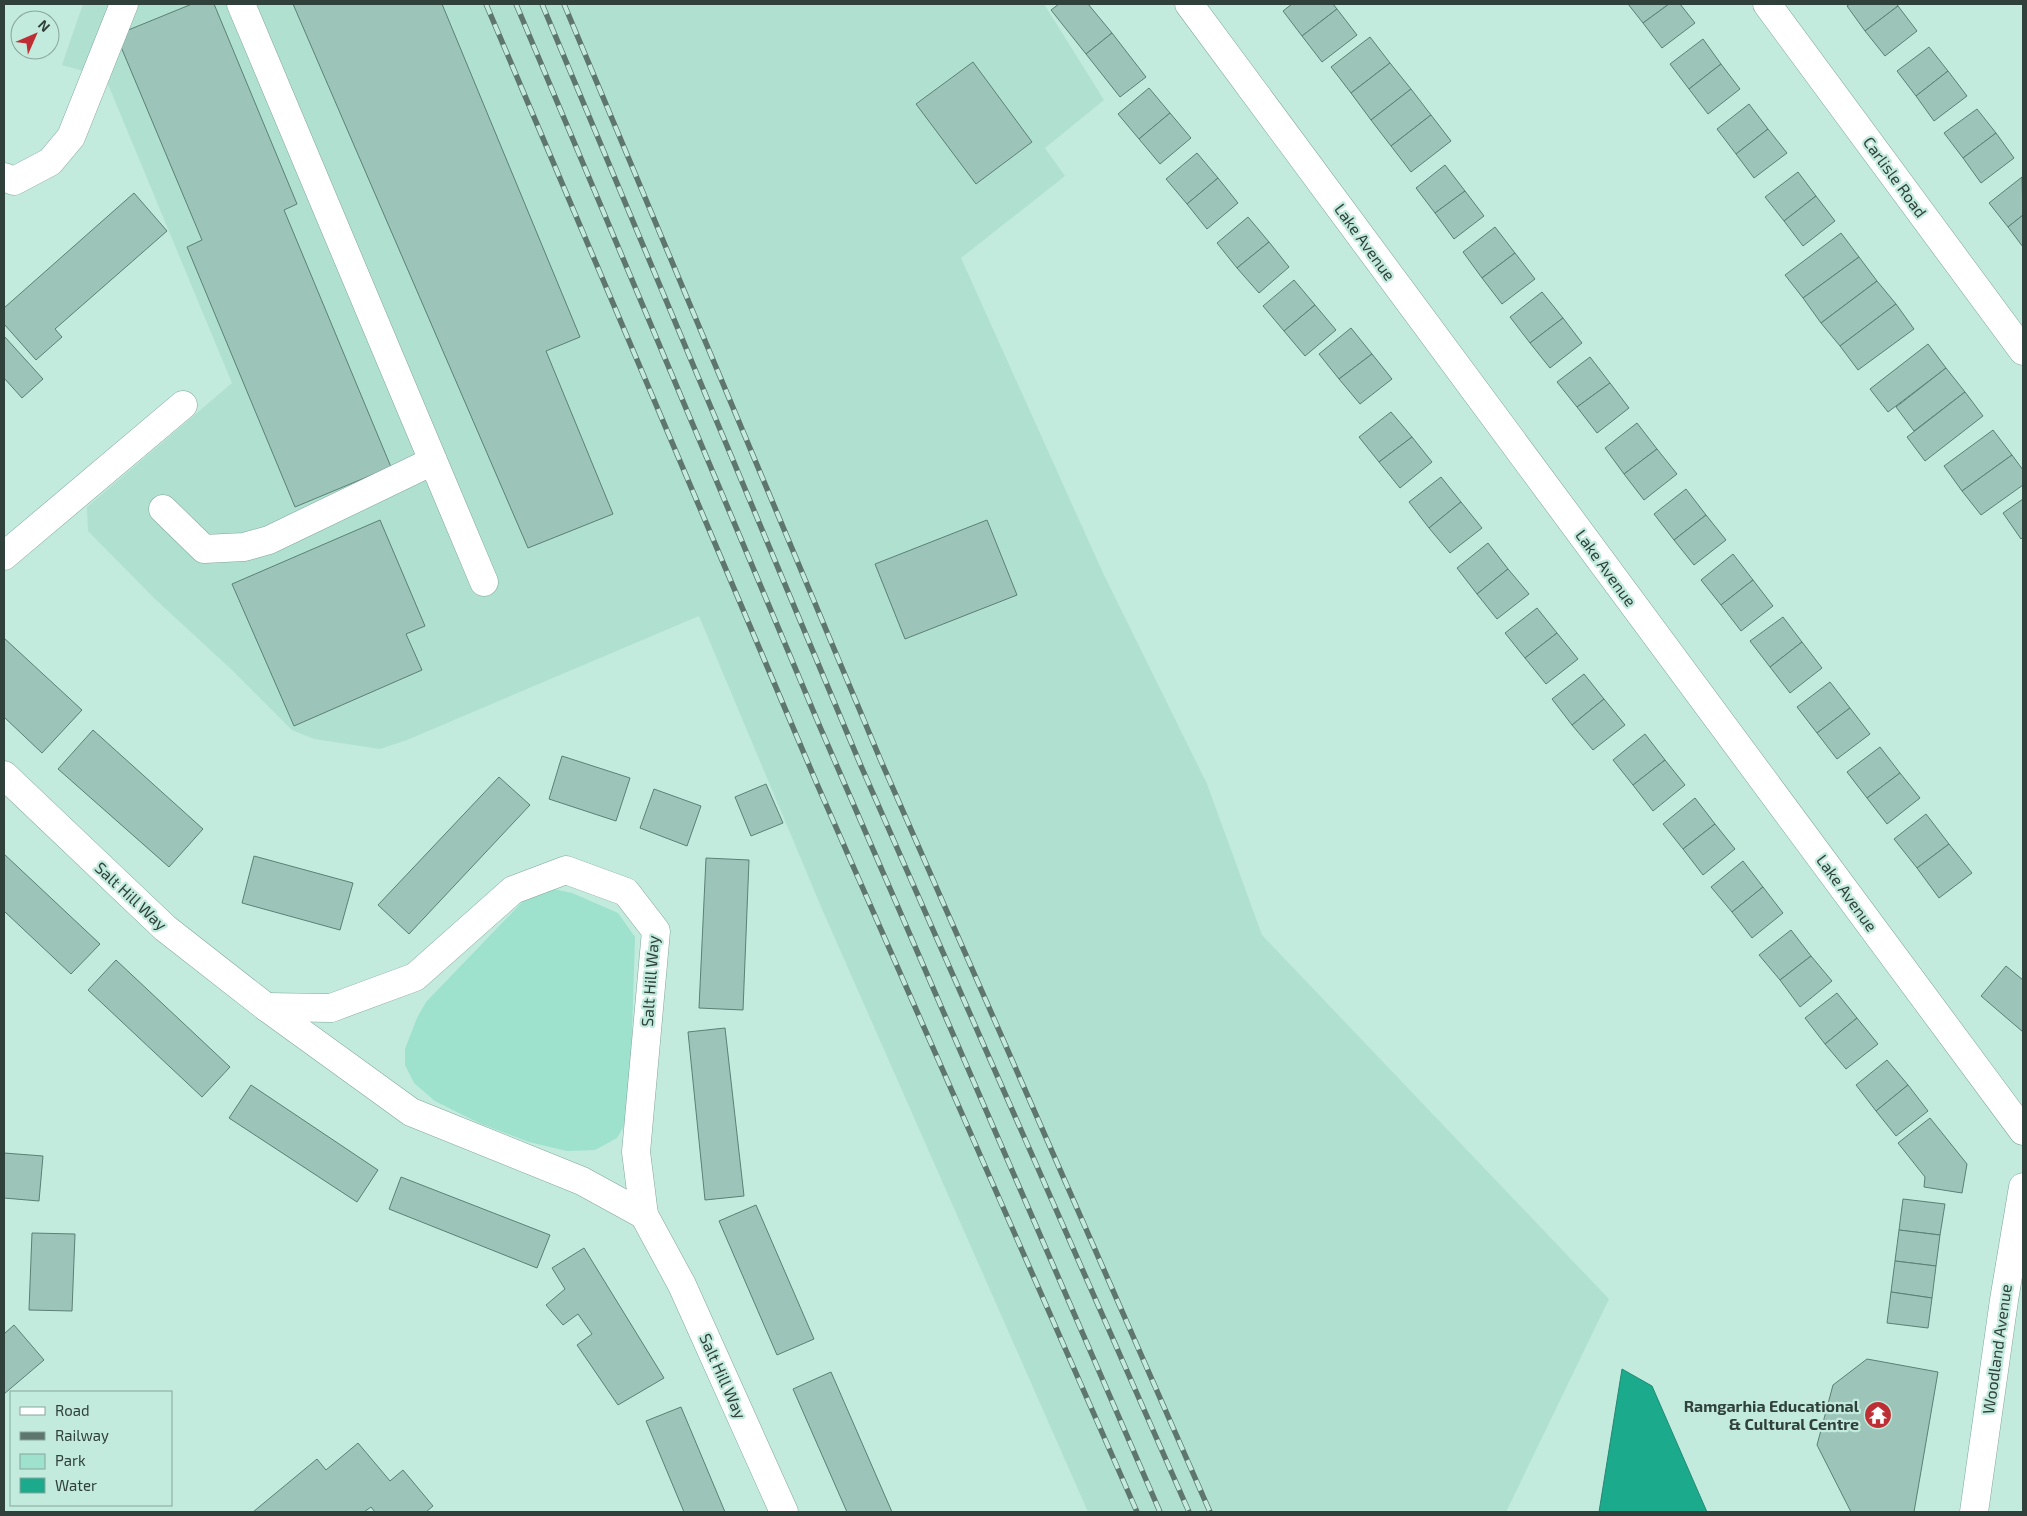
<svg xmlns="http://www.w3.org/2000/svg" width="2027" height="1516" font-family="'Exo 2',sans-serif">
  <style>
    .built { fill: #afe0d0 }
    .green { fill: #9ee1cd }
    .water { fill: #1baa8c; stroke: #218a74 }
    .building { fill: #9dc4b8; stroke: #5b8075 }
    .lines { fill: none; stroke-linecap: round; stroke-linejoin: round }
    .minor-casing { stroke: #80a69a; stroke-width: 29 }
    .minor { stroke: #fff; stroke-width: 28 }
    .rail-casing { stroke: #5e766e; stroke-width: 5.5 }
    .rail { stroke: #c2eadd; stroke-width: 4; stroke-dasharray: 11; stroke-linecap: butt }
    .labels { text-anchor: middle; stroke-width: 4.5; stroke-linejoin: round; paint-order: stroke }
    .street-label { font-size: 16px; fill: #30403b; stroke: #c2eadd }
    .poi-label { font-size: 16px; font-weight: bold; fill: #30403b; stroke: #c2eadd; text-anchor: end }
  </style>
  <rect width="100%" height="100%" fill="#c2eadd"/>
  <!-- built -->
  <polygon class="built" points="83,4 1044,4 1104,100 1045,148 1065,176 961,258 1103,573 1207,784 1262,935 1609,1299 1506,1512 1088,1512 822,909 699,616 407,740 380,749 314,739 292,730 232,670 155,599 88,531 87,507 232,383 105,77 62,65"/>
  <!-- green -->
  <polygon class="green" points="549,888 572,893 618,913 635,937 630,1096 625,1124 617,1138 595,1150 567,1151 529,1142 479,1123 435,1101 414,1083 405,1065 405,1049 417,1018 426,1002 532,892"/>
  <!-- water -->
  <polygon class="water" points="1622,1369 1652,1386 1707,1512 1599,1512"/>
  <!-- building -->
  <g class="building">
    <polygon points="192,4 214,4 297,204 284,210 391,467 295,507 187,247 202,240 116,35"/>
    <polygon points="293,4 442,4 580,337 546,351 613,514 528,548"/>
    <polygon points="1059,4 1088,4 1112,33 1086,54 1051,10"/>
    <polygon points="1292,4 1333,4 1337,9 1302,36 1283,11"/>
    <polygon points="1628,4 1669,4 1643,23"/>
    <polygon points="1669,4 1680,4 1695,23 1662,48 1643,23"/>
    <polygon points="1850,4 1897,4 1898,6 1865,31 1847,6"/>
    <polygon points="1898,6 1917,31 1885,56 1865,31"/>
    <polygon points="1337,9 1357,35 1322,62 1302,36"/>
    <polygon points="1112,33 1146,77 1120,97 1086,54"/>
    <polygon points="1370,37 1390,63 1351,93 1331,67"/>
    <polygon points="1703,39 1721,64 1689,89 1670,64"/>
    <polygon points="1929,47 1948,71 1916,96 1897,71"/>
    <polygon points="973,62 1032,142 976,184 916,104"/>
    <polygon points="1390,63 1411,89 1371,120 1351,93"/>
    <polygon points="1721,64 1740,89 1708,114 1689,89"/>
    <polygon points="1948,71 1967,96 1934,121 1916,96"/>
    <polygon points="1149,88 1170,113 1139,139 1118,114"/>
    <polygon points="1411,89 1431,115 1391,146 1371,120"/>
    <polygon points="1749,104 1768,129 1736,154 1717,129"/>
    <polygon points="1977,109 1996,133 1963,158 1944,133"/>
    <polygon points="1170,113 1191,138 1160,164 1139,139"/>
    <polygon points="1431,115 1451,141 1411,172 1391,146"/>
    <polygon points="1768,129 1787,153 1754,178 1736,154"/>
    <polygon points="1996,133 2014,158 1981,183 1963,158"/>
    <polygon points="1197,153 1218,178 1187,204 1166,179"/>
    <polygon points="1445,165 1465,191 1435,213 1416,188"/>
    <polygon points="1798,172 1816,196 1784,221 1765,197"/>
    <polygon points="2022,177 2023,215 2008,227 1989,203"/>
    <polygon points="1218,178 1238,203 1207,229 1187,204"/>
    <polygon points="1465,191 1484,216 1454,239 1435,213"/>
    <polygon points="134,193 167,231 55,329 62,337 36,360 4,324 4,308"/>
    <polygon points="1816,196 1835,221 1803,246 1784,221"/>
    <polygon points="2023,215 2023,247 2008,227"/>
    <polygon points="1248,217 1269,242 1237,268 1217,243"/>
    <polygon points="1495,227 1515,253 1482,278 1463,252"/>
    <polygon points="1841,233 1859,257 1803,298 1785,275"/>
    <polygon points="1269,242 1289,267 1259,293 1237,268"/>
    <polygon points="1515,253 1535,279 1502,304 1482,278"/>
    <polygon points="1859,257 1877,281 1821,323 1803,298"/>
    <polygon points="1294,280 1315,305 1284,331 1263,306"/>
    <polygon points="1877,281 1896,304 1840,346 1821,323"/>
    <polygon points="1542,292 1563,318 1530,343 1510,317"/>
    <polygon points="1896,304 1914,329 1858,370 1840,346"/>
    <polygon points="1315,305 1336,330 1305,356 1284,331"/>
    <polygon points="1563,318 1582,343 1550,368 1530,343"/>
    <polygon points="1351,328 1372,354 1339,379 1319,354"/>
    <polygon points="4,336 43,379 22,398 4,378"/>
    <polygon points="1928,344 1946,368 1888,412 1870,389"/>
    <polygon points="1372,354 1392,379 1360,404 1339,379"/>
    <polygon points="1590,357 1610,383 1577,407 1557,382"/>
    <polygon points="1946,368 1965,392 1914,431 1896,407"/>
    <polygon points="1610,383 1629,408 1597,433 1577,407"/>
    <polygon points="1965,392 1983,416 1925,461 1907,437"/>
    <polygon points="1391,412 1412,437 1379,462 1359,437"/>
    <polygon points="1637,423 1657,449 1624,474 1605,448"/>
    <polygon points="1993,430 2012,455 1962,491 1944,466"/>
    <polygon points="1412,437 1432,462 1400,488 1379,462"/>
    <polygon points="1657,449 1677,474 1644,500 1624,474"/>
    <polygon points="2012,455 2023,470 2023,485 1981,515 1962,491"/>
    <polygon points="1441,477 1461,502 1429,528 1409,502"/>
    <polygon points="1686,489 1706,515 1674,540 1654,514"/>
    <polygon points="2023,499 2023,537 2021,539 2003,513"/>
    <polygon points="1461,502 1482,528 1450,553 1429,528"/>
    <polygon points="1706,515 1726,540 1694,565 1674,540"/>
    <polygon points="380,520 425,626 406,634 422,670 294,726 232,584"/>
    <polygon points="987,520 1017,595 905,639 875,564"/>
    <polygon points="1488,543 1508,569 1477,594 1457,568"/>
    <polygon points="1733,554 1753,580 1721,605 1701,580"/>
    <polygon points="1508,569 1529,594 1497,619 1477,594"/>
    <polygon points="1753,580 1773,606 1741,631 1721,605"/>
    <polygon points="1537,608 1557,633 1525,658 1505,633"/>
    <polygon points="1783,617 1802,642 1770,667 1750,641"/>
    <polygon points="1557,633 1578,659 1546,684 1525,658"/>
    <polygon points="4,638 82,710 42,753 4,717"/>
    <polygon points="1802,642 1822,668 1790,693 1770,667"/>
    <polygon points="1584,674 1604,699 1572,725 1552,699"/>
    <polygon points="1830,682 1850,708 1817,733 1797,707"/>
    <polygon points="1604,699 1625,725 1593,750 1572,725"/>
    <polygon points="1850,708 1870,734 1837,759 1817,733"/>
    <polygon points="93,730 203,829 169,867 58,769"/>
    <polygon points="1645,734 1665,760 1633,785 1613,760"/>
    <polygon points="1880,747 1900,773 1867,798 1847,772"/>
    <polygon points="562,756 630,778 616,821 549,799"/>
    <polygon points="1665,760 1685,785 1653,811 1633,785"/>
    <polygon points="1900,773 1920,798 1887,824 1867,798"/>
    <polygon points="499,777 530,805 409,934 378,905"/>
    <polygon points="766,784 783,823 751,836 735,797"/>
    <polygon points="654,789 701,806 687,846 640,828"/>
    <polygon points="1695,798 1715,824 1683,849 1663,824"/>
    <polygon points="1926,814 1949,844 1917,868 1894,839"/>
    <polygon points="1715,824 1735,849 1703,875 1683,849"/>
    <polygon points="1949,844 1972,873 1939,898 1917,868"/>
    <polygon points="4,854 100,944 71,974 4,911"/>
    <polygon points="254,856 353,883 340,930 242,903"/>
    <polygon points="706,858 749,860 743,1010 699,1008"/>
    <polygon points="1743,861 1763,887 1732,912 1711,887"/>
    <polygon points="1763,887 1783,913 1752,938 1732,912"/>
    <polygon points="1791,930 1811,956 1780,980 1759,955"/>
    <polygon points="1811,956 1832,981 1800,1007 1780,980"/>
    <polygon points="116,960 230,1067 202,1097 88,990"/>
    <polygon points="2006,966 2023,980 2023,1032 1981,996"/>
    <polygon points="1837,993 1857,1018 1825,1044 1805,1018"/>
    <polygon points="1857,1018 1878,1044 1846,1069 1825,1044"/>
    <polygon points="725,1028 744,1196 705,1200 688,1032"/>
    <polygon points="1887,1060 1908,1085 1876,1111 1856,1085"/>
    <polygon points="251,1085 378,1170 357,1202 229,1118"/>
    <polygon points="1908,1085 1928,1111 1896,1136 1876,1111"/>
    <polygon points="1930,1118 1967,1164 1962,1193 1924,1187 1925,1177 1898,1143"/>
    <polygon points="4,1153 43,1156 39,1201 4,1198"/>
    <polygon points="401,1177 550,1235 537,1268 389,1209"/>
    <polygon points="1903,1199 1945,1204 1940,1235 1899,1230"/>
    <polygon points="756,1205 814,1339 777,1355 719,1221"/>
    <polygon points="1899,1230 1940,1235 1936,1266 1895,1261"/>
    <polygon points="32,1233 75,1234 72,1311 29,1310"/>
    <polygon points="584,1248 664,1378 618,1405 577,1345 592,1334 578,1314 563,1325 546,1305 565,1289 552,1268"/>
    <polygon points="1895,1261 1936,1266 1932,1298 1891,1292"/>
    <polygon points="1891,1292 1932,1298 1928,1328 1887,1323"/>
    <polygon points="14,1325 44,1360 4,1394 4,1334"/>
    <polygon points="1867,1359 1938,1372 1914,1512 1851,1512 1817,1445 1833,1385"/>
    <polygon points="831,1372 892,1512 847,1512 793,1389"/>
    <polygon points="681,1407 725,1512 684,1512 646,1421"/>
    <polygon points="358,1443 390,1481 403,1470 433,1506 426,1512 375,1512 371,1507 364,1512 253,1512 317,1459 326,1470"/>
  </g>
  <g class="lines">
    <!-- minor casing -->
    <g class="minor-casing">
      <g id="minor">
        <polyline points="241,4 484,582"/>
        <polyline points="1189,4 2023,1131"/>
        <polyline points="1767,4 2023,351"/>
        <polyline points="4,177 14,181 50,162 71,137 124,4"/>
        <polyline points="163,509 204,549 244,547 269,540 433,461"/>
        <polyline points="4,556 183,405"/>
        <polyline points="4,775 165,928 266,1007 411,1112 582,1181 644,1215 682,1285 784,1512"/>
        <polyline points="266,1007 331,1008 415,977 513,890 566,870 626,892 656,931 636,1152 644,1215"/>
        <polyline points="1974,1512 2004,1300 2023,1187"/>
      </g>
    </g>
    <!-- minor -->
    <use href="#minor" class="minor"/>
    <!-- rail casing -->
    <g class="rail-casing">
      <g id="rail">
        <polyline points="486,4 817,784 1137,1512"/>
        <polyline points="516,4 820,727 1160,1512"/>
        <polyline points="542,4 861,766 1189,1512"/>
        <polyline points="564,4 881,761 1210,1512"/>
      </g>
    </g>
    <!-- rail -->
    <use href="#rail" class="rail"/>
  </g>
  <!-- icons -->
  <defs>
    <g id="temple-disc" transform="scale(1.4375)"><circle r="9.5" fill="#be2f35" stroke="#c2eadd"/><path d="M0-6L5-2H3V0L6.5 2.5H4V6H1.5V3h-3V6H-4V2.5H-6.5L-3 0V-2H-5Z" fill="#fff"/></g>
  </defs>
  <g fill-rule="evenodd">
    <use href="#temple-disc" x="1878" y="1415"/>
  </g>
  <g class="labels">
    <!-- street labels -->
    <g class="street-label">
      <text transform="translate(1895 177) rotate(54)" y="6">Carlisle Road</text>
      <text transform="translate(1365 242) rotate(54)" y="6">Lake Avenue</text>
      <text transform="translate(1606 568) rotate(54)" y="6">Lake Avenue</text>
      <text transform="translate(1847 893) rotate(54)" y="6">Lake Avenue</text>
      <text transform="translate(131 896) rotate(43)" y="6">Salt Hill Way</text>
      <text transform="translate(650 981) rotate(-86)" y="6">Salt Hill Way</text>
      <text transform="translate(1997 1349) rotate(-82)" y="6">Woodland Avenue</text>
      <text transform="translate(723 1376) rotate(66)" y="6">Salt Hill Way</text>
    </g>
    <!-- poi labels -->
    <g class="poi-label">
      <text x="1859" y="1412">Ramgarhia Educational<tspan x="1859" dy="18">&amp; Cultural Centre</tspan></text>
    </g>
  </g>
  <!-- border -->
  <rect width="2027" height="1516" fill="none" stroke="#30403b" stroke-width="10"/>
  <!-- legend -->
  <rect x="10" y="1391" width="162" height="115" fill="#c2eadd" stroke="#88a69c"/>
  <rect x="20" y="1407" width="25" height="8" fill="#ffffff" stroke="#88a69c"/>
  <text x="55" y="1416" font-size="15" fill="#30403b">Road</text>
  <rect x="20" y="1432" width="25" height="8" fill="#5e766e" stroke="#88a69c"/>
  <text x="55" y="1441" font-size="15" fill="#30403b">Railway</text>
  <rect x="20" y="1454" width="25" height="15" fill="#9ee1cd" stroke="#88a69c"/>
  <text x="55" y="1466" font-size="15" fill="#30403b">Park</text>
  <rect x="20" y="1478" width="25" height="15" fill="#1baa8c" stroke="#88a69c"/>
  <text x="55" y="1491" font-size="15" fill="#30403b">Water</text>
  <!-- north arrow -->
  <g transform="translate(35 35) rotate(45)"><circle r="24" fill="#c2eadd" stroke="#88a69c"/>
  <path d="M0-4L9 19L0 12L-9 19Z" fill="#be2f35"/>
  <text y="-8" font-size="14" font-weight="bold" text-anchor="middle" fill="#30403b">N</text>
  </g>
</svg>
